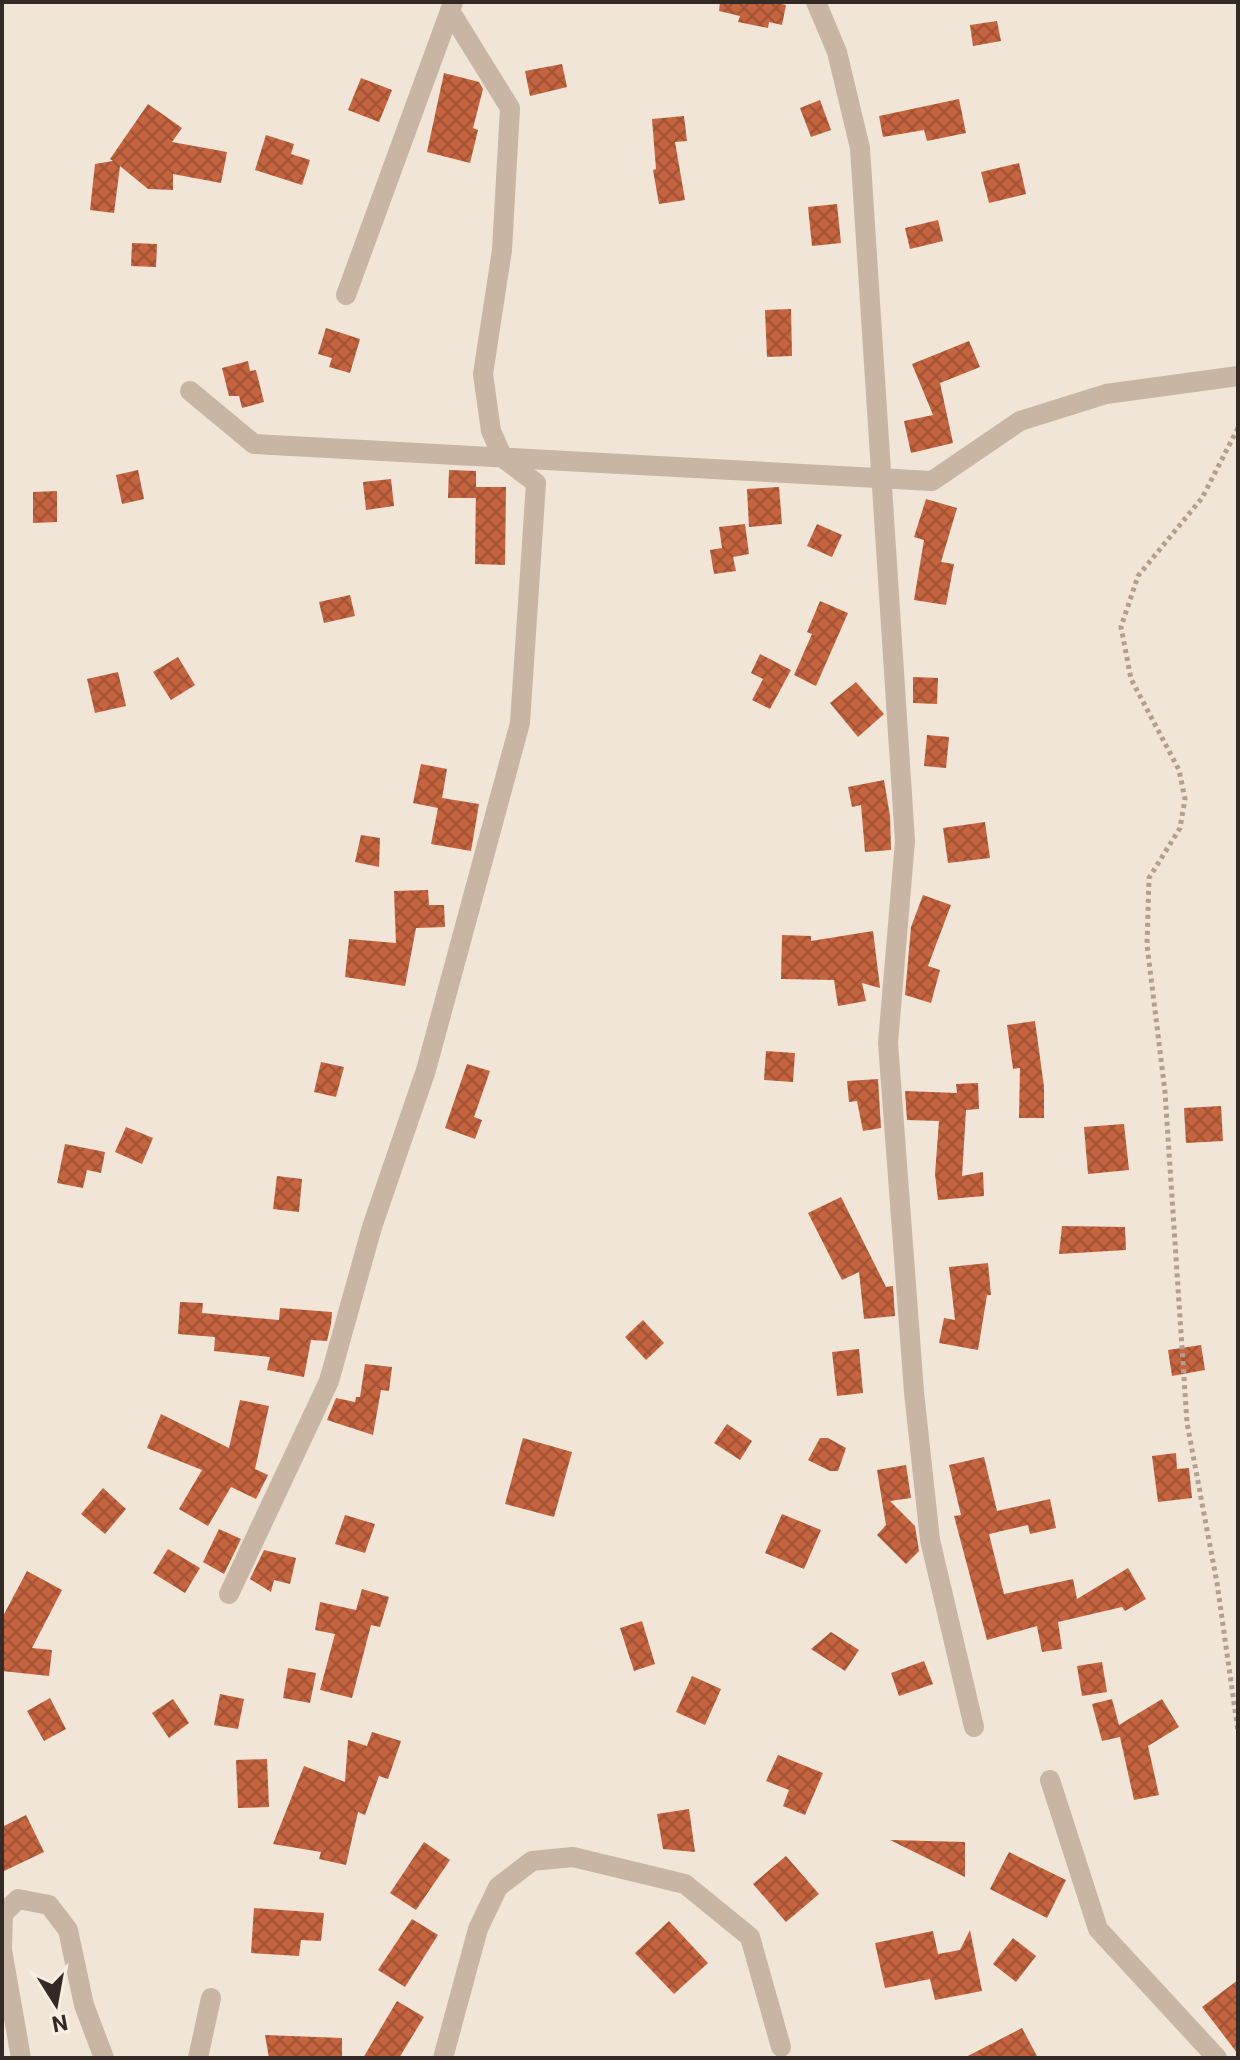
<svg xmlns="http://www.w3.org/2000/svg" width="1240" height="2060" font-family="Roboto,sans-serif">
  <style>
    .building { fill: url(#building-cross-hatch) }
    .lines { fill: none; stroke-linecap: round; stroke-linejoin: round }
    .path { stroke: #b39f8d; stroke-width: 5; stroke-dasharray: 4 4; stroke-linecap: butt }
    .minor { stroke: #c8b5a3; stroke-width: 20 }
  </style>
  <defs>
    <pattern id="building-cross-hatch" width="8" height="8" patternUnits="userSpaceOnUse" patternTransform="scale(2)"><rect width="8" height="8" fill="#c5643f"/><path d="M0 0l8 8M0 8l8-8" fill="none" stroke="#a15335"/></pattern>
  </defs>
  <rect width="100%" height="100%" fill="#f0e5d6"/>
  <!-- building -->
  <g class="building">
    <polygon points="720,2 773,2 786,5 782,25 769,22 768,28 738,22 740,16 719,11"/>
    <polygon points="997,21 1001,41 973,46 970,25"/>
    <polygon points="562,64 567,87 530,96 525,71"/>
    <polygon points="444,73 479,82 483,89 473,128 478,130 470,163 427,152"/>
    <polygon points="361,78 392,90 379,122 348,110"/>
    <polygon points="959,99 966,133 927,141 924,130 883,137 879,116"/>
    <polygon points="820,100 831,130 811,137 800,108"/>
    <polygon points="148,104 182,128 172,142 227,152 221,183 173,174 173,190 148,189 120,166 114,213 90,210 95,164 113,161 110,159"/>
    <polygon points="684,116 687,141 675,142 685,200 659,204 653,170 656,169 652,119"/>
    <polygon points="266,135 294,144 291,154 310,160 302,185 255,170"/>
    <polygon points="1019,163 1026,194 989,203 981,172"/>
    <polygon points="837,204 841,243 812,246 808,207"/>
    <polygon points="938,220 943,241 910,249 905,228"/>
    <polygon points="132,243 157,244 156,267 131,266"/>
    <polygon points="791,309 792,356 767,357 765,310"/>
    <polygon points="326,328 360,339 350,373 329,367 332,358 318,354"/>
    <polygon points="969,341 980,367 940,383 953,443 911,453 904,421 933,415 912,364"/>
    <polygon points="248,361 250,371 256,370 264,402 242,408 239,396 229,396 222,368"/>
    <polygon points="138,470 144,499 122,504 116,475"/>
    <polygon points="449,470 476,471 476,498 448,498"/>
    <polygon points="391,479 394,506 366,510 363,482"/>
    <polygon points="476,487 506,487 505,565 475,564"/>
    <polygon points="779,487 782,524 749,527 747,489"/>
    <polygon points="57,491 57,522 33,523 33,492"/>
    <polygon points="926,499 957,508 941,562 954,564 946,605 914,600 924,540 914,537"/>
    <polygon points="745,524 749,554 733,557 736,571 714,574 710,550 722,548 719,527"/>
    <polygon points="817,524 842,535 832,557 807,546"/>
    <polygon points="350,595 355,616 324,623 319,602"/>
    <polygon points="820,601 848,613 816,686 794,675 812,634 807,632"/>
    <polygon points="760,654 791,670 770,709 752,700 763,679 751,673"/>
    <polygon points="178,657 195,685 171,700 153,672"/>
    <polygon points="118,672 126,706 95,713 87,679"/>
    <polygon points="913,677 938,678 937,704 913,703"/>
    <polygon points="856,682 884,714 858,737 830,703"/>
    <polygon points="927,735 949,737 946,768 924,766"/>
    <polygon points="421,764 447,769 442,798 479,804 471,851 431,844 438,808 413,803"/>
    <polygon points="884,780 890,816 891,850 865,852 861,805 852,807 848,787"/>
    <polygon points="985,822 990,858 948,863 943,828"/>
    <polygon points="361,835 380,838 379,867 355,862"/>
    <polygon points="428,890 429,905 444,905 445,927 416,928 405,986 345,977 349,939 396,943 394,891"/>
    <polygon points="923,895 951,905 928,966 940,970 931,1003 905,995 911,927"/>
    <polygon points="873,931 880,988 862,983 866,1001 838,1006 834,980 781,979 782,935 811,936 811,941"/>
    <polygon points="1035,1021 1044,1087 1044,1118 1019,1118 1020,1068 1013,1069 1007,1025"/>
    <polygon points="766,1051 795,1053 793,1082 764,1080"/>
    <polygon points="321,1062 344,1067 336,1097 314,1092"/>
    <polygon points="467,1064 490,1071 474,1117 482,1120 475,1139 445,1128"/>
    <polygon points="878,1079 881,1128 863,1131 857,1101 849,1102 847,1081"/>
    <polygon points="978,1083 979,1109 966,1110 962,1176 983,1172 984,1196 938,1200 935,1174 939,1121 907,1120 905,1091 957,1093 956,1084"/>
    <polygon points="1221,1106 1223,1141 1186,1143 1184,1108"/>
    <polygon points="1124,1124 1129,1170 1088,1174 1084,1127"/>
    <polygon points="126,1127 153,1138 142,1164 115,1152"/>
    <polygon points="65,1144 105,1152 101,1173 87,1170 83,1188 57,1183"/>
    <polygon points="277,1176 302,1179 299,1212 273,1209"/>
    <polygon points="841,1197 886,1287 893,1286 895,1316 864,1319 859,1272 842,1280 808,1213"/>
    <polygon points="1062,1226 1125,1227 1126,1250 1059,1254"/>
    <polygon points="988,1263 991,1295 987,1295 978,1350 939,1343 944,1318 955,1320 949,1267"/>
    <polygon points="180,1302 203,1303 202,1313 279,1320 280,1308 332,1312 331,1324 327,1341 311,1340 304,1377 267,1370 270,1357 214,1351 215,1337 178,1334"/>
    <polygon points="643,1320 664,1343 646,1360 625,1337"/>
    <polygon points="1201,1345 1205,1370 1172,1376 1168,1350"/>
    <polygon points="859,1349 863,1393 837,1396 832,1352"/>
    <polygon points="365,1364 392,1367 389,1391 381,1390 373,1435 327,1420 336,1398 355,1402 356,1397 360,1397"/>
    <polygon points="240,1400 269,1406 255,1469 268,1475 256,1499 231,1487 208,1526 179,1509 202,1470 147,1448 161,1414 229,1448"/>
    <polygon points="727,1424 752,1441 740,1460 714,1443"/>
    <polygon points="523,1438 572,1452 554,1517 505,1504"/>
    <polygon points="820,1438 828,1438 846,1448 838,1471 830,1471 808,1460"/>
    <polygon points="1176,1453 1177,1469 1189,1468 1192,1498 1158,1502 1152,1456"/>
    <polygon points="984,1457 997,1511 1050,1499 1056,1528 1030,1534 1028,1525 989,1534 1004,1594 1073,1579 1077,1599 1128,1568 1146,1599 1125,1611 1122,1607 1058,1622 1062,1649 1042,1652 1037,1626 987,1640 954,1516 961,1515 949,1465"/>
    <polygon points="906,1465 911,1498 890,1501 915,1526 919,1551 906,1564 877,1535 886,1525 877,1470"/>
    <polygon points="103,1488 126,1509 105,1534 81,1514"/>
    <polygon points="782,1514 821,1530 804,1569 765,1553"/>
    <polygon points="345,1515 375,1524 365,1553 335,1544"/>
    <polygon points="219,1529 241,1539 224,1574 203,1562"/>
    <polygon points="168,1549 200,1568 185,1593 153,1573"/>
    <polygon points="264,1550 296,1558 290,1584 274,1580 271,1592 250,1579"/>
    <polygon points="27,1571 62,1590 32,1648 52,1650 49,1676 2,1671 2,1618"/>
    <polygon points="362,1589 389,1597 380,1627 371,1625 352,1698 320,1690 335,1634 315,1630 320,1602 356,1610"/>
    <polygon points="642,1621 655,1664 634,1671 620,1628"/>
    <polygon points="831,1632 859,1650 845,1671 811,1649"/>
    <polygon points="924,1661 933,1684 899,1696 891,1673"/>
    <polygon points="1102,1662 1107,1692 1082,1696 1077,1666"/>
    <polygon points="288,1668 316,1673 310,1703 283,1698"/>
    <polygon points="692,1676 721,1689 705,1725 676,1712"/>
    <polygon points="220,1694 244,1699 238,1729 214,1725"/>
    <polygon points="50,1698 66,1729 44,1741 27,1711"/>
    <polygon points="173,1699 189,1723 169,1738 152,1713"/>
    <polygon points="1112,1699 1119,1725 1162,1699 1179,1727 1148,1746 1159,1795 1134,1800 1120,1737 1102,1741 1092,1704"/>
    <polygon points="372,1732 401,1741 388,1779 379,1776 365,1815 358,1812 346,1865 319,1859 321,1852 273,1844 304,1766 345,1782 348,1740 367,1746"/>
    <polygon points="778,1755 823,1773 805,1815 783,1806 789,1790 766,1781"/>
    <polygon points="267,1759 269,1807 238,1808 236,1760"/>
    <polygon points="689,1809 695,1852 663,1849 657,1814"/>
    <polygon points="26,1815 44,1852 2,1872 2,1827"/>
    <polygon points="890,1840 965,1842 965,1877"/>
    <polygon points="424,1842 450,1860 416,1910 390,1893"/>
    <polygon points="1009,1852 1066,1880 1047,1918 990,1889"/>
    <polygon points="786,1856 819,1894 786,1922 753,1884"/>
    <polygon points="254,1908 324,1913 321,1941 301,1940 299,1956 251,1953"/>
    <polygon points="412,1919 438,1935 405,1987 378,1970"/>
    <polygon points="669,1921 708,1963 674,1994 635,1953"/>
    <polygon points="970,1930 982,1991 935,2000 930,1979 885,1988 875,1943 933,1931 938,1954 960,1950"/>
    <polygon points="1013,1938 1036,1956 1016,1982 993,1964"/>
    <polygon points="1238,1980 1238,2054 1202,2007"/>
    <polygon points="397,2001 424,2017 399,2058 363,2058"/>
    <polygon points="1022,2028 1038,2058 964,2058"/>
    <polygon points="265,2035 342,2038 342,2058 269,2058"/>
  </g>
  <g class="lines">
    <!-- path -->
    <polyline class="path" points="1238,428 1202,498 1138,576 1121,627 1131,679 1179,770 1185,799 1180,828 1149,878 1147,945 1165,1092 1187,1423 1217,1583 1238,1731"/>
    <!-- minor -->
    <g class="minor">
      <polyline points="816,2 837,52 860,148 905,841 888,1043 914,1392 930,1540 974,1727"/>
      <polyline points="346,295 450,11"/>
      <polyline points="190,391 254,444 932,481 1020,421 1106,394 1238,376"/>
      <polyline points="229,1594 329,1381 372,1227 426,1070 520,723 536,483 503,458 491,431 483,374 502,250 510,108 450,11 453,2"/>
      <polyline points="1050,1780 1098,1929 1217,2058"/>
      <polyline points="2,1948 3,1914 18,1899 49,1905 68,1930 84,2005 104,2058"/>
      <polyline points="2,1950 21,2058"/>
      <polyline points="198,2058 211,1998"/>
      <polyline points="443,2058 478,1929 498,1887 532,1861 573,1857 685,1884 750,1937 781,2047"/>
    </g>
  </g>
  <!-- border -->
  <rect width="1240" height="2060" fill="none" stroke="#332a25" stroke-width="8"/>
  <!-- north arrow -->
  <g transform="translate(56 2004) rotate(169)" stroke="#f8efe2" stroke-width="6" paint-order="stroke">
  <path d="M0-6L14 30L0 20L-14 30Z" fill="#332a25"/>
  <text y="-12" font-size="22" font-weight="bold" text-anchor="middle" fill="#332a25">N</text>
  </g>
</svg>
